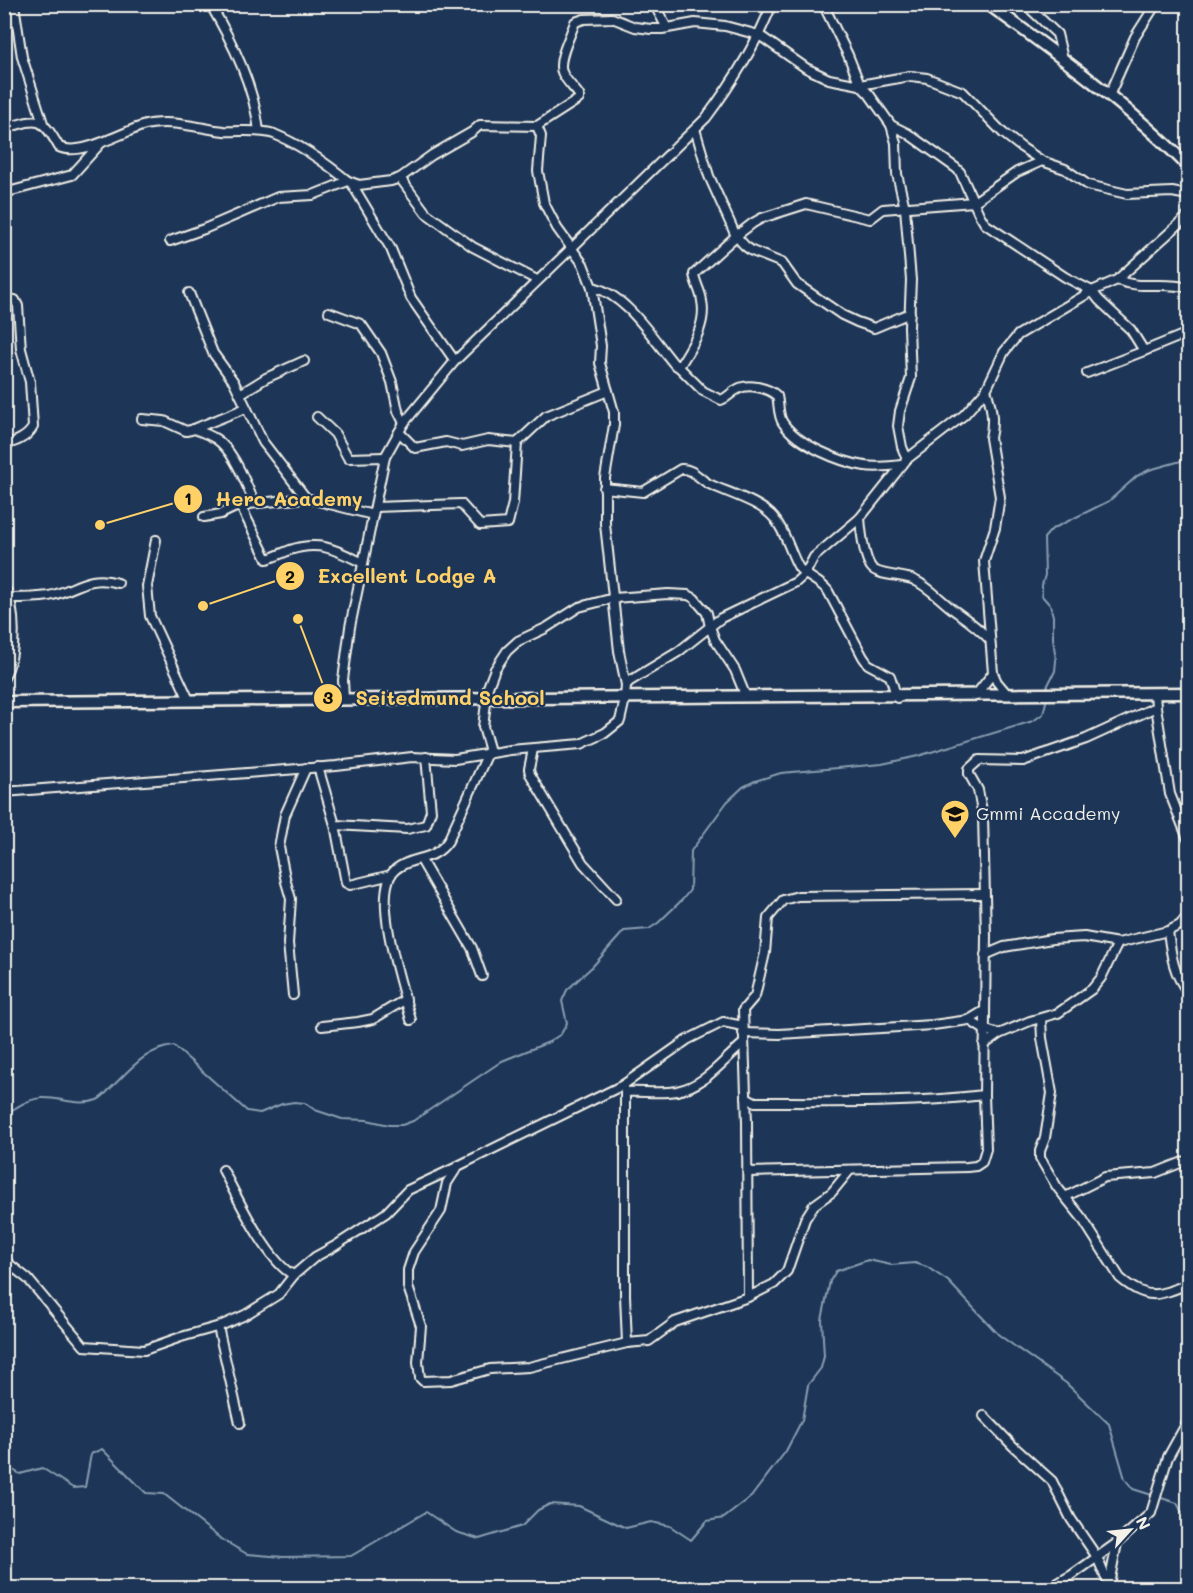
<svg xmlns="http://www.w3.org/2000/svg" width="1193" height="1593" font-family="Mali,sans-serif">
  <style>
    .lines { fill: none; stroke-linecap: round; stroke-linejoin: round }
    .stream { stroke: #8a9eb0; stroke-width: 2 }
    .street-casing { stroke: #f4f1e8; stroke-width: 12 }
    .secondary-casing { stroke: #f4f1e8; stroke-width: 15 }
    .street { stroke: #1d3557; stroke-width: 8 }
    .secondary { stroke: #1d3557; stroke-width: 10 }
    .labels { text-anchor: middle; stroke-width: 4.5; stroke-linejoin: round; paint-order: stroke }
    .poi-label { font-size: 18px; fill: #f4f1e8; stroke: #1d3557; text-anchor: start }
    .leader { fill: none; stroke: #ffd166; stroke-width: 2 }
    .callout-dot { fill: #ffd166; stroke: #1d3557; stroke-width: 2 }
    .mark-label { font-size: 18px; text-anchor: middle; font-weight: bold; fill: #111 }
    .callout-label { font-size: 20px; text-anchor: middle; font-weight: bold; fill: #ffd166; stroke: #1d3557; stroke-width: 4.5; stroke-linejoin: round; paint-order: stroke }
  </style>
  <rect width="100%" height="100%" fill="#1d3557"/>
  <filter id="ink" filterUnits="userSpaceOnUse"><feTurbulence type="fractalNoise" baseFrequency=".0167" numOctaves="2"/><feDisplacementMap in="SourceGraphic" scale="12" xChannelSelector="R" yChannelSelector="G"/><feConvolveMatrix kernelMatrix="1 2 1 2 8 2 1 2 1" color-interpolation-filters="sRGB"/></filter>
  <g filter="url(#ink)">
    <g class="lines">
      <!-- stream -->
      <g class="stream">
        <polyline points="1045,691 1055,671 1056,661 1053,638 1053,616 1050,605 1042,596 1042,585 1045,575 1044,538 1052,529 1109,501 1137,476 1149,470 1188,459"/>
        <path d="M4,1116c11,-8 23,-17 38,-18 18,-1 37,9 55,2 7,-3 11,-10 17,-15 19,-19 33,-36 60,-39l73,65 13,2 22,-9 12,-2 11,1 10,7 27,9 25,1 22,5h13l11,-4 89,-60 47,-19 12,-8 6,-11 -5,-22 5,-11 26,-24 31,-35 25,-2 9,-6 25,-24 7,-9 1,-39 36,-49 16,-15 12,-6 26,-8 101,-9 36,-8 115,-35 10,-7 3,-12"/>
        <polyline points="4,1465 20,1474 42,1468 73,1488 85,1487 91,1454 102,1449 146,1493 164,1494 221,1539 247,1554 283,1557 351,1556 426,1512 456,1532 479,1539 522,1526 538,1510 550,1504 579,1506 626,1528 651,1522 670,1526 691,1540 707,1521 724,1518 751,1497 786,1451 802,1420 808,1385 821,1368 824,1356 822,1320 830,1281 836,1271 868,1260 891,1265 915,1263 927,1267 948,1281 999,1335 1066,1383 1109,1424 1125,1479 1133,1489 1177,1503 1188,1524"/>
      </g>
      <!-- street casing -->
      <g class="street-casing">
        <g id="street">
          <polyline points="14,4 22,57 43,123"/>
          <path d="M210,4c23,39 44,82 49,127"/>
          <polyline points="654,4 667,28"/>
          <polyline points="823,4 848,55 860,85 869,94 891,125 896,143 897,174 905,208 911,280 909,327 911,378 900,411 898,426 902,447 907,459"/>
          <polyline points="1025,4 1057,34 1063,59"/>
          <polyline points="1109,96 1135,37 1156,4"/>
          <polyline points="891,125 907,133 956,168 960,172 979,214 985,224 1065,277 1092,291 1099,300 1131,330 1144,351 1188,333"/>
          <polyline points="537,126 541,136 538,171 544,203 557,228 583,264 592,287 601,346 600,363 614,412 614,425 605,478 605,524 619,651 626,685"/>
          <path d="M4,129c34,-11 37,-14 55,18 21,10 62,-14 83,-21 26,-8 56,2 82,5 16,1 35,-2 50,3 27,11 52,29 74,47"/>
          <polyline points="695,129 709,176 736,236 745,246 752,251 782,263 797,284 842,315 857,322 874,328 910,313"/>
          <polyline points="400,178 426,213 473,247 537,280"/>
          <polyline points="352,184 391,249 411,298 455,361"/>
          <polyline points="4,193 72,175 101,143"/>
          <path d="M170,241l34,-12 74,-32 35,-2 35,-14 11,4 32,-4 9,-3 32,-23 40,-23 8,-7 57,1 42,-27v-4c-5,-7 -14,-15 -17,-23 -5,-12 9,-37 13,-50l9,-3 28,-1 23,9 16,2h11l33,-6 30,3 34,9 47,33 23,11 31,6 50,-9 17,2 36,14 40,41 18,14 21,14 23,8 23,16 39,9 45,-2 16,3"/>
          <path d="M1117,280c25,10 47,1 71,8"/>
          <path d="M592,287c34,7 61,52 82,77l5,3c12,-20 28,-41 23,-66 -1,-10 -7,-18 -8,-27l42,-38 17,-13 9,-5 41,-13 3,-1 64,15 13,-10 91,-7 43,-30 25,-11"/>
          <polyline points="189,293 213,353 234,382 263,442 306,498 373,515"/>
          <path d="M4,299l11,1 3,6 3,43 9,33 3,45c-6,11 -18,15 -29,18"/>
          <polyline points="329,312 361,324 381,353 392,382 398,411 404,423"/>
          <path d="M679,367l24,24 18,9c8,-3 10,-8 17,-11 10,-6 31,-1 39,7 2,8 1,20 6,27 15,22 57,39 82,43 12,2 25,0 37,-1"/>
          <polyline points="1087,373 1144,351"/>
          <path d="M986,390c6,17 8,31 4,48l10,59 -5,31 -11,33 9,112 4,9 11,13"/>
          <polyline points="240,394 266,378 304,361"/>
          <polyline points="317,417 335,434 348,458 385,457"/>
          <polyline points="142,419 164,421 186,431 191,430 246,408"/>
          <path d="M194,429c8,3 16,6 22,10 19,13 29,44 39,64"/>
          <polyline points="399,432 415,448 446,442 462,446 488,440 517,443 546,416 608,391"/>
          <path d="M604,488l39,4 38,-23c12,-1 18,10 28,15 19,9 52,18 65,34 12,14 16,35 25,50 9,10 21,13 29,23l35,66 5,7 22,12 7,22"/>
          <path d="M240,505l27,54c8,-2 15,-6 23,-9 30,-10 46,0 73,13"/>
          <polyline points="375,507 461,504 480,525 508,523 513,503 517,443"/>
          <polyline points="204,517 221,514 240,505 306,498"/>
          <path d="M860,518c1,12 4,39 11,49 6,9 33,8 43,13 16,7 27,21 41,31 14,10 23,16 35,29"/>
          <polyline points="156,540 147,586 150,616 189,700"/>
          <path d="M4,585c13,25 13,68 0,93"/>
          <path d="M10,598c13,0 26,0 39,-2 28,-6 37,-22 69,-13"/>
          <polyline points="975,696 993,673"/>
          <path d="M344,699l-1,-19 7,-53 35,-170 19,-34 51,-62 251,-243c26,-35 50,-72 66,-114"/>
          <polyline points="1156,707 1170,794 1188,839"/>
          <polyline points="533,749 529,769 530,774 583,863 616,899"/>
          <polyline points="318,767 335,825 346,883 350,885 391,875"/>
          <polyline points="4,792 336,766 412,757 455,759 510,750 581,744 605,733 620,721 625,699 626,685 630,681 678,652 721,618 796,582 805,574 814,557 860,518 907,459 964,415 986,390 1004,352 1018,335 1092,291 1117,280 1188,216"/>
          <polyline points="335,825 407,829 426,825 431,811 426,757"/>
          <polyline points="421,860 472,948 482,976"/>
          <path d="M1188,916l-8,9 -12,6c3,23 5,43 20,61"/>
          <polyline points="985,955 1004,947 1052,939 1084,937 1118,943 1168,931"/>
          <polyline points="293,995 288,943 291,899 286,882 279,847 285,815 306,768"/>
          <path d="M1041,1019l1,19 10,55 -7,45 -5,13v7l17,29 25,31 38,60c27,23 38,18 68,6"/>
          <path d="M411,1020c-8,-31 -42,-129 -15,-151 17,-14 37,-6 52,-28l40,-88 1,-5 -6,-21 5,-40 7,-18 12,-18 11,-10 28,-13 33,-21 35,-9 54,-4 20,1 6,3 13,15 3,14 5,13 20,30 11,27"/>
          <polyline points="969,1020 983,1029 999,1034"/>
          <polyline points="322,1026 358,1022 373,1019 406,999"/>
          <polyline points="743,1026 723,1022 687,1040 623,1085 625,1092 625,1295 627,1343 649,1341 675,1322 748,1297 747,1122 743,1010 755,996 765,953 768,918 783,900 798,896 984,894"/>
          <polyline points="743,1033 779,1034 933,1025 969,1020 984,1011"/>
          <polyline points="984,1045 999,1034 1030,1021 1058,1013 1092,989 1101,978 1118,943"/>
          <polyline points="623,1085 458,1166 447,1183 441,1211 414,1252 408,1270 408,1287 421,1326 418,1362 420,1378 423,1381 451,1380 490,1369 529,1367 627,1343"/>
          <path d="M625,1092c17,-1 35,2 52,-1 29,-6 45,-30 67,-48"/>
          <path d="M746,1097l9,5c76,0 153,2 229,-7"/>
          <path d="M223,1170c13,25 46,95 71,105"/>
          <polyline points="748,1172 967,1167 976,1166 982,1162 986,1149 984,1095 986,936 983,816 978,790 969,774 969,769 979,760 1023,761 1086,739 1156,707 1155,693"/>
          <polyline points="1065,1197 1105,1177 1155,1173 1188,1160"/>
          <polyline points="4,1260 28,1279 84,1346 144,1350 181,1337 220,1326 245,1315 279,1294 294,1275 315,1257 335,1246 386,1213 408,1190 457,1167"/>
          <polyline points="748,1297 774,1284 787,1271 805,1219 814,1205 832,1192 850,1170"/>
          <polyline points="218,1327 240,1423"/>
          <polyline points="984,1416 1013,1446 1052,1481 1071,1519 1097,1557 1110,1588"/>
          <polyline points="1109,1584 1117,1543 1151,1513 1168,1457 1188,1421"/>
          <polyline points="1049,1588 1072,1575 1117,1543"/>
        </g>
      </g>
      <!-- secondary casing -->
      <g class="secondary-casing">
        <g id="secondary">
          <path d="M988,4c69,50 140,101 200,162"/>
          <path d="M4,702c395,-4 790,-3 1184,-9"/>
        </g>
      </g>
      <!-- street -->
      <use href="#street" class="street"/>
      <!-- secondary -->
      <use href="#secondary" class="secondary"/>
    </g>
  </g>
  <!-- icons -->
  <defs>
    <g id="school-pin" transform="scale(1.5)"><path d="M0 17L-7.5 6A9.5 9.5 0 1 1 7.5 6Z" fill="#ffd166" stroke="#1d3557"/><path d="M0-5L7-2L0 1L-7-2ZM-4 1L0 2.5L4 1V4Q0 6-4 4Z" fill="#111"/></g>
  </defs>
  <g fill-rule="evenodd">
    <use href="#school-pin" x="955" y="814"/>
  </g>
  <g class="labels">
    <!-- poi labels -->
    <g class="poi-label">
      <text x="976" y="820">Gmmi Accademy</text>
    </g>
  </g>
  <!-- callouts -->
  <path class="leader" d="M100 525L188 499M203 606L290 576M298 619L328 698"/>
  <g class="callout-dot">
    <circle cx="100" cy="525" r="6"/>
    <circle cx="203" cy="606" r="6"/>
    <circle cx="298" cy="619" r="6"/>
    <circle cx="188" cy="499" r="15"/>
    <circle cx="290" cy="576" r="15"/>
    <circle cx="328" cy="698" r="15"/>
  </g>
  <g class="mark-label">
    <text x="188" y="505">1</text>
    <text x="290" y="583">2</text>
    <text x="328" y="704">3</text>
  </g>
  <g class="callout-label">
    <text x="289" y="506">Hero Academy</text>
    <text x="407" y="583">Excellent Lodge A</text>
    <text x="450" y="705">Seitedmund School</text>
  </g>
  <!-- margin -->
  <rect width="1193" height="1593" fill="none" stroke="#1d3557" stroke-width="24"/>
  <rect x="12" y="12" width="1169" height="1569" fill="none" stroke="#f4f1e8" stroke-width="2" filter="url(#ink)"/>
  <!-- north arrow -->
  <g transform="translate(1130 1530) rotate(63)" stroke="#1d3557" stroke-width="4.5" paint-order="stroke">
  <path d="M0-4.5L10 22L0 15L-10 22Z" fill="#f4f1e8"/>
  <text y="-9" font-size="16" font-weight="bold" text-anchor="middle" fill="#f4f1e8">N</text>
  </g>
</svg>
